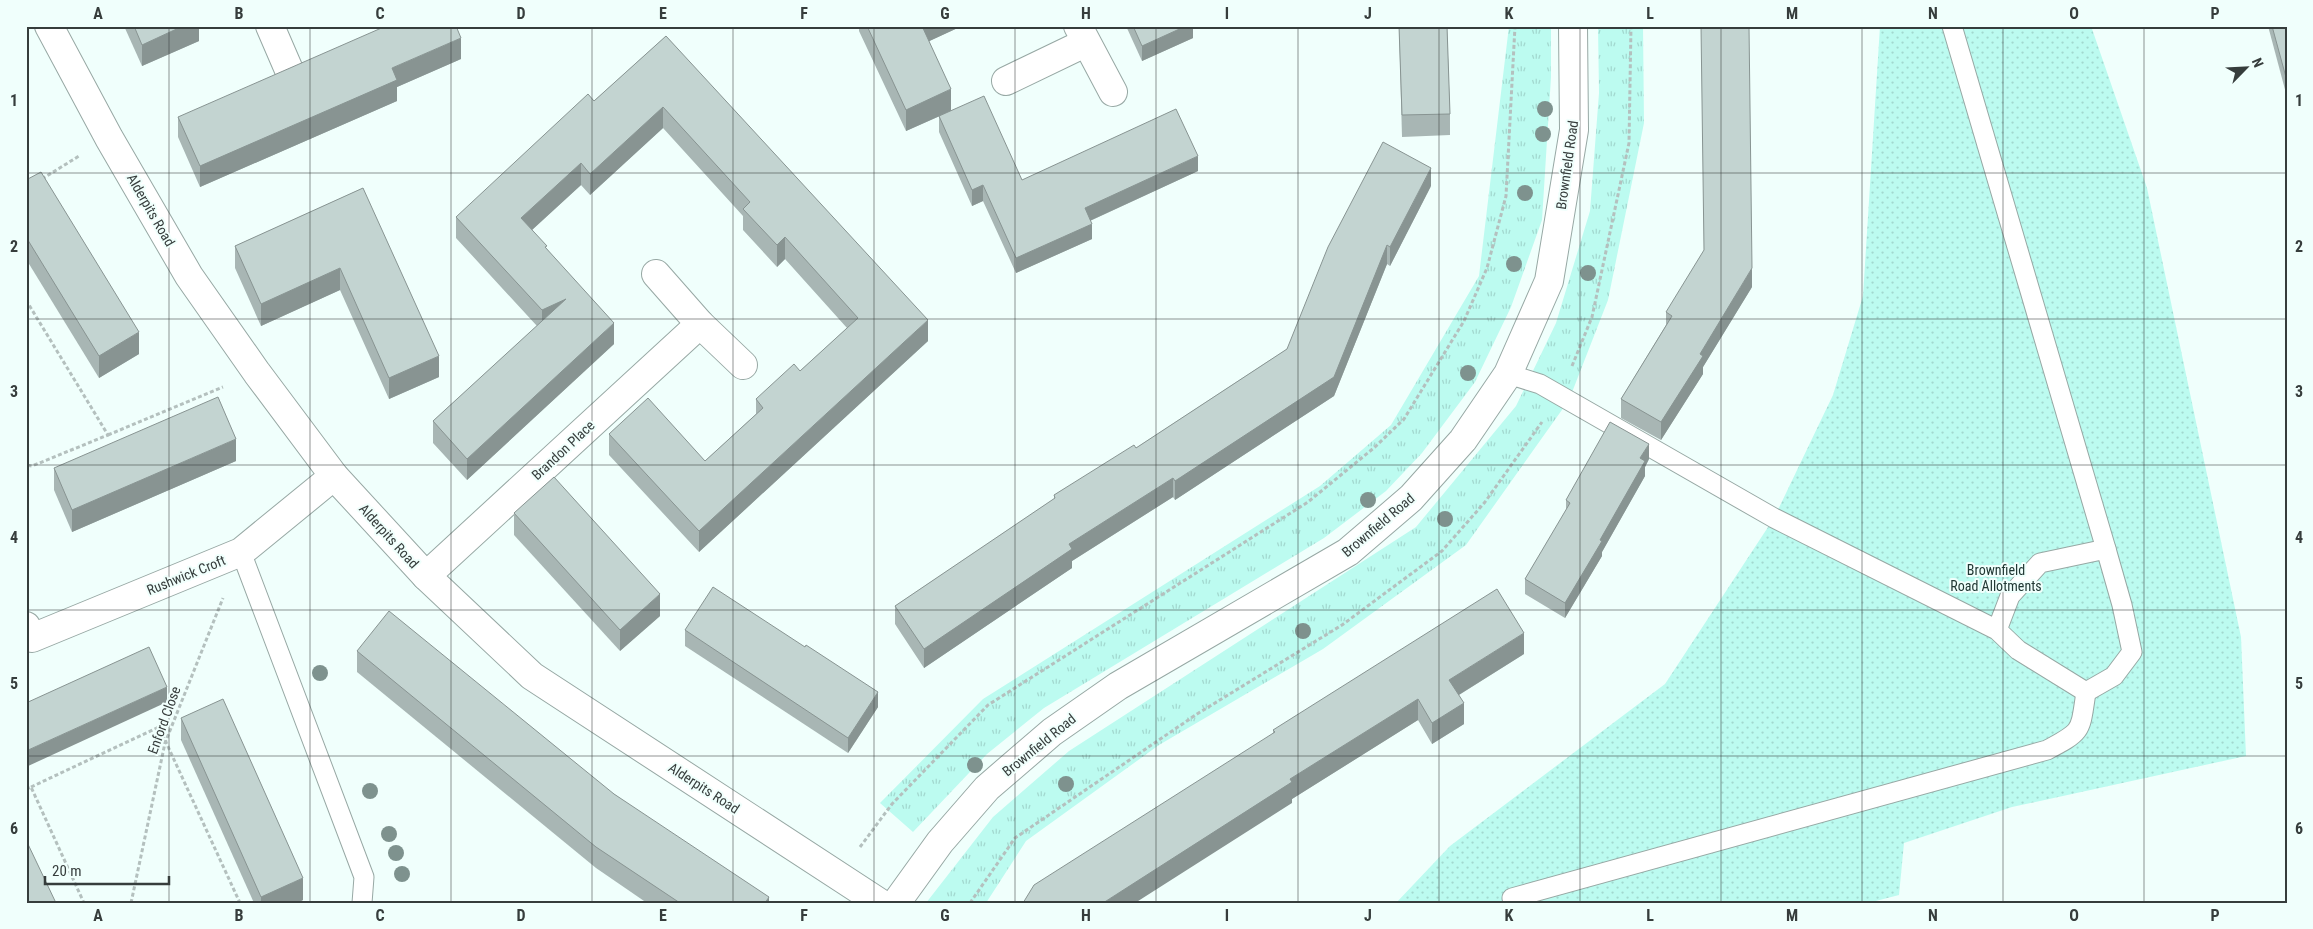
<svg xmlns="http://www.w3.org/2000/svg" width="2313" height="929" font-family="'Roboto Condensed',sans-serif">
  <style>
    .grass { fill: url(#grass-tufts) }
    .garden { fill: url(#garden-dots) }
    .lines { fill: none; stroke-linecap: round; stroke-linejoin: round }
    .lane-casing { stroke: #97a8a4; stroke-width: 21 }
    .street-casing { stroke: #97a8a4; stroke-width: 30 }
    .path { stroke: #b4c0be; stroke-width: 3; stroke-dasharray: 4 2.5; stroke-linecap: butt }
    .lane { stroke: #fff; stroke-width: 19 }
    .street { stroke: #fff; stroke-width: 28 }
    .tree { fill: #7e928e }
    .wall { fill: #a8b6b4 }
    .shaded-wall { fill: #889492 }
    .building { fill: #c3d4d1; stroke: #889492 }
    .grid { fill: none; stroke: #363d3c; stroke-width: 1; stroke-opacity: 0.55 }
    .labels { text-anchor: middle; stroke-width: 4; stroke-linejoin: round; paint-order: stroke }
    .street-label { font-size: 14px; fill: #363d3c; stroke: #f0fffc }
    .park-label { font-size: 14px; fill: #213834; stroke: #f0fffc }
    .neatline { fill: none; stroke: #363d3c; stroke-width: 2 }
    .grid-label { font-size: 16px; text-anchor: middle; font-weight: bold; fill: #363d3c }
  </style>
  <defs>
    <pattern id="grass-tufts" width="24" height="20" patternUnits="userSpaceOnUse" patternTransform="scale(1.25)"><rect width="24" height="20" fill="#bcfbf0"/><path d="M3 7l-1-3M5 7V3M7 7l1-3M15 17l-1-3M17 17v-4M19 17l1-3" fill="none" stroke="#a2d8cf"/></pattern>
    <pattern id="garden-dots" width="8" height="8" patternUnits="userSpaceOnUse" patternTransform="scale(1.25)"><rect width="8" height="8" fill="#bcfbf0"/><path d="M2 2h.1M6 6h.1" fill="none" stroke="#a2d8cf" stroke-width="1.8" stroke-linecap="round"/></pattern>
  </defs>
  <rect width="100%" height="100%" fill="#f0fffc"/>
  <!-- grass -->
  <g class="grass">
    <polygon points="1509,26 1551,26 1551,77 1542,220 1511,307 1475,382 1422,453 1386,491 1324,538 1044,708 987,754 913,832 880,803 983,699 1320,486 1391,425 1479,276"/>
    <polygon points="1598,26 1643,26 1644,123 1608,300 1569,400 1466,545 1323,649 1159,745 1026,841 986,903 926,903 993,817 1069,751 1416,527 1516,406 1556,323 1590,211 1599,93"/>
  </g>
  <!-- garden -->
  <polygon class="garden" points="1880,26 2091,26 2147,188 2241,637 2246,756 2012,807 1904,843 1899,895 1868,903 1396,903 1450,846 1665,684 1774,518 1833,395 1863,296"/>
  <g class="lines">
    <!-- lane casing -->
    <g class="lane-casing">
      <g id="lane">
        <polyline points="1952,26 2106,549"/>
        <polyline points="1508,374 1540,384 1774,518 1997,630 2010,596 2040,563 2106,549 2122,605 2132,652 2114,676 2086,692 2018,650 1997,630"/>
        <polyline points="241,552 364,877 362,903"/>
        <path d="M1512,898l535,-148c36,-19 33,-18 39,-58"/>
      </g>
    </g>
    <!-- street casing -->
    <g class="street-casing">
      <g id="street">
        <polyline points="49,26 109,138 189,276 257,373 334,476 426,576 532,676 880,903"/>
        <polyline points="270,26 289,70"/>
        <polyline points="1078,26 1113,92"/>
        <polyline points="1006,81 1085,43"/>
        <polyline points="656,274 700,324 743,365"/>
        <polyline points="426,576 700,324"/>
        <polyline points="26,626 32,638 241,552 334,476"/>
        <polyline points="896,903 940,842 987,788 1052,732 1118,686 1348,552 1411,498 1463,440 1508,374 1549,281 1574,130 1573,26"/>
      </g>
    </g>
    <!-- path -->
    <g class="path">
      <polyline points="42,179 79,156"/>
      <polyline points="26,300 108,435 32,466 26,465"/>
      <polyline points="1572,366 1592,317 1629,143 1631,26"/>
      <polyline points="108,435 223,387"/>
      <polyline points="31,787 159,727 240,903"/>
      <polyline points="26,789 31,787 84,903"/>
      <polyline points="860,847 892,804 988,705 1308,502 1375,447 1404,419 1464,321 1487,268 1506,196 1515,26"/>
      <polyline points="131,903 165,743 223,598"/>
      <polyline points="970,903 1015,838 1197,714 1342,625 1442,551 1485,502 1542,422"/>
    </g>
    <!-- lane -->
    <use href="#lane" class="lane"/>
    <!-- street -->
    <use href="#street" class="street"/>
  </g>
  <!-- trees -->
  <g class="tree">
    <circle cx="1545" cy="109" r="8"/>
    <circle cx="1543" cy="134" r="8"/>
    <circle cx="1525" cy="193" r="8"/>
    <circle cx="1514" cy="264" r="8"/>
    <circle cx="1588" cy="273" r="8"/>
    <circle cx="1468" cy="373" r="8"/>
    <circle cx="1368" cy="500" r="8"/>
    <circle cx="1445" cy="519" r="8"/>
    <circle cx="1303" cy="631" r="8"/>
    <circle cx="320" cy="673" r="8"/>
    <circle cx="975" cy="765" r="8"/>
    <circle cx="1066" cy="784" r="8"/>
    <circle cx="370" cy="791" r="8"/>
    <circle cx="389" cy="834" r="8"/>
    <circle cx="396" cy="853" r="8"/>
    <circle cx="402" cy="874" r="8"/>
  </g>
  <!-- wall -->
  <g class="wall">
    <polygon points="124,26 199,26 199,41 142,66"/>
    <polygon points="859,26 962,26 929,41 951,111 906,131 859,31"/>
    <polygon points="1126,26 1193,26 1193,38 1142,61"/>
    <polygon points="1399,26 1447,26 1450,114 1450,135 1402,137"/>
    <polygon points="2268,26 2287,26 2287,97"/>
    <polygon points="666,36 928,341 699,552 609,455 609,434 705,461 756,414 756,399 800,371 847,328 785,259 777,267 743,230 743,216 663,128 590,195 581,185 532,230 547,249 614,344 467,480 433,443 433,421 537,326 456,238 456,217 594,101"/>
    <polygon points="461,59 397,87 397,101 200,187 178,137 178,117"/>
    <polygon points="939,116 1022,180 1198,171 1090,221 1092,239 1016,273 983,201 972,206 939,132"/>
    <polygon points="26,180 139,354 99,378 26,259"/>
    <polygon points="1431,186 1390,266 1387,264 1334,396 1175,500 1173,497 1072,561 1072,568 924,668 895,624 895,606 1054,499 1054,495 1136,448 1287,349"/>
    <polygon points="363,188 439,377 389,399 340,290 261,326 235,268 235,246"/>
    <polygon points="1752,287 1703,367 1703,374 1661,440 1621,418 1621,399 1666,325 1666,312"/>
    <polygon points="1649,459 1645,467 1645,476 1602,552 1602,556 1565,618 1525,594 1525,579 1566,511 1566,500"/>
    <polygon points="236,461 72,532 54,490 54,468"/>
    <polygon points="514,513 660,616 620,651 514,535"/>
    <polygon points="685,630 878,707 848,753 685,646"/>
    <polygon points="357,651 614,794 769,903 647,903 596,868 357,672"/>
    <polygon points="1524,654 1459,695 1464,724 1432,744 1418,720 1292,799 1292,803 1273,733 1273,730"/>
    <polygon points="181,718 303,900 297,903 254,903 181,740"/>
  </g>
  <!-- shaded-wall -->
  <g class="shaded-wall">
    <polygon points="183,26 199,26 199,41 142,66 142,45"/>
    <polygon points="921,26 962,26 921,45"/>
    <polygon points="1186,26 1193,26 1193,38 1142,61 1142,46"/>
    <polygon points="461,38 461,59 397,87 397,101 200,187 200,166 392,68"/>
    <polygon points="951,89 951,111 906,131 906,110"/>
    <polygon points="663,107 663,128 590,195 590,174"/>
    <polygon points="1198,156 1198,171 1085,223 1085,208"/>
    <polygon points="581,163 581,185 521,240 521,218"/>
    <polygon points="1431,168 1431,186 1390,266 1390,247"/>
    <polygon points="983,185 983,201 972,206 972,190"/>
    <polygon points="1092,224 1092,239 1016,273 1016,258"/>
    <polygon points="785,237 785,259 777,267 777,245"/>
    <polygon points="1387,245 1387,264 1334,396 1175,500 1175,481"/>
    <polygon points="340,268 340,290 261,326 261,304"/>
    <polygon points="1752,268 1752,287 1703,367 1703,374 1661,440 1661,422 1700,354"/>
    <polygon points="566,299 542,331 542,310"/>
    <polygon points="928,320 928,341 699,552 699,531"/>
    <polygon points="614,323 614,344 467,480 467,459"/>
    <polygon points="139,332 139,354 99,378 99,356"/>
    <polygon points="439,356 439,377 389,399 389,378"/>
    <polygon points="236,439 236,461 72,532 72,510"/>
    <polygon points="1649,444 1649,459 1645,467 1645,476 1602,552 1602,556 1565,618 1565,603 1600,540 1640,458"/>
    <polygon points="1173,478 1173,497 1072,561 1072,568 924,668 924,649 1069,544"/>
    <polygon points="660,594 660,616 620,651 620,630"/>
    <polygon points="1524,633 1524,654 1449,701 1449,680"/>
    <polygon points="167,687 167,702 26,767 26,751"/>
    <polygon points="878,692 878,707 848,753 848,738"/>
    <polygon points="1418,699 1418,720 1292,799 1292,803 1135,903 1103,903 1290,779"/>
    <polygon points="1464,703 1464,724 1432,744 1432,723"/>
    <polygon points="303,878 303,900 297,903 261,903 261,897"/>
    <polygon points="769,897 769,903 765,903"/>
  </g>
  <!-- building -->
  <g class="building">
    <polygon points="134,26 183,26 142,45"/>
    <polygon points="386,26 456,26 461,38 392,68 397,80 200,166 178,117"/>
    <polygon points="867,26 922,26 951,89 906,110"/>
    <polygon points="1133,26 1186,26 1142,46"/>
    <polygon points="1399,26 1447,26 1450,114 1402,115"/>
    <polygon points="1701,26 1749,26 1752,268 1700,354 1703,356 1661,422 1621,399 1672,316 1666,312 1704,250"/>
    <polygon points="2272,26 2287,26 2287,81"/>
    <polygon points="666,36 928,320 699,531 609,434 648,398 705,461 763,408 756,399 794,364 800,371 858,318 785,237 777,245 743,209 750,202 663,107 590,174 581,163 521,218 547,246 545,247 614,323 467,459 433,421 566,299 542,310 456,217 588,94 594,101"/>
    <polygon points="984,96 1022,180 1176,109 1198,156 1085,208 1092,224 1016,258 983,185 972,190 939,116"/>
    <polygon points="1383,142 1431,168 1390,247 1387,245 1334,377 1175,481 1173,478 1069,544 1072,549 924,649 895,606 1055,498 1054,495 1134,445 1136,448 1287,349 1328,247"/>
    <polygon points="41,172 139,332 99,356 26,237 26,180"/>
    <polygon points="363,188 439,356 389,378 340,268 261,304 235,246"/>
    <polygon points="218,397 236,439 72,510 54,468"/>
    <polygon points="1610,422 1649,444 1640,458 1645,461 1600,540 1602,541 1565,603 1525,579 1570,503 1566,500"/>
    <polygon points="554,477 660,594 620,630 514,513"/>
    <polygon points="713,587 805,647 806,645 878,692 848,738 685,630"/>
    <polygon points="1497,589 1524,633 1449,680 1464,703 1432,723 1418,699 1290,779 1292,782 1103,903 1023,903 1034,885 1275,732 1273,730"/>
    <polygon points="389,611 614,794 769,897 765,903 680,903 596,847 357,651"/>
    <polygon points="149,647 167,687 26,751 26,703"/>
    <polygon points="223,699 303,878 261,897 181,718"/>
    <polygon points="26,840 56,903 26,903"/>
  </g>
  <!-- grid -->
  <path class="grid" d="M169,26v877M310,26v877M451,26v877M592,26v877M733,26v877M874,26v877M1015,26v877M1156,26v877M1298,26v877M1439,26v877M1580,26v877M1721,26v877M1862,26v877M2003,26v877M2144,26v877M26,173h2261M26,319h2261M26,465h2261M26,610h2261M26,756h2261"/>
  <g class="labels">
    <!-- street labels -->
    <g class="street-label">
      <text transform="translate(1567 165) rotate(-82)" y="5">Brownfield Road</text>
      <text transform="translate(151 210) rotate(60)" y="5">Alderpits Road</text>
      <text transform="translate(563 450) rotate(-43)" y="5">Brandon Place</text>
      <text transform="translate(1378 525) rotate(-40)" y="5">Brownfield Road</text>
      <text transform="translate(389 536) rotate(48)" y="5">Alderpits Road</text>
      <text transform="translate(186 575) rotate(-22)" y="5">Rushwick Croft</text>
      <text transform="translate(164 720) rotate(-70)" y="5">Enford Close</text>
      <text transform="translate(1039 745) rotate(-39)" y="5">Brownfield Road</text>
      <text transform="translate(704 788) rotate(33)" y="5">Alderpits Road</text>
    </g>
    <!-- park labels -->
    <g class="park-label">
      <text x="1996" y="575">Brownfield<tspan x="1996" dy="16">Road Allotments</tspan></text>
    </g>
  </g>
  <!-- border -->
  <rect width="2313" height="929" fill="none" stroke="#f0fffc" stroke-width="55"/>
  <!-- north arrow -->
  <g transform="translate(2246 68) rotate(66)" stroke="#f0fffc" stroke-width="4" paint-order="stroke">
  <path d="M0-4L9 19L0 12L-9 19Z" fill="#363d3c"/>
  <text y="-8" font-size="14" font-weight="bold" text-anchor="middle" fill="#363d3c">N</text>
  </g>
  <!-- scale -->
  <path d="M45 876v8h124v-8" fill="none" stroke="#363d3c" stroke-width="2.5"/>
  <text x="52" y="876" font-size="15" fill="#363d3c" stroke="#f0fffc" stroke-width="4" paint-order="stroke">20 m</text>
  <rect x="28" y="28" width="2258" height="874" class="neatline"/>
  <g class="grid-label">
    <text x="98" y="19">A</text>
    <text x="239" y="19">B</text>
    <text x="380" y="19">C</text>
    <text x="521" y="19">D</text>
    <text x="663" y="19">E</text>
    <text x="804" y="19">F</text>
    <text x="945" y="19">G</text>
    <text x="1086" y="19">H</text>
    <text x="1227" y="19">I</text>
    <text x="1368" y="19">J</text>
    <text x="1509" y="19">K</text>
    <text x="1650" y="19">L</text>
    <text x="1792" y="19">M</text>
    <text x="1933" y="19">N</text>
    <text x="2074" y="19">O</text>
    <text x="2215" y="19">P</text>
    <text x="14" y="106">1</text>
    <text x="2299" y="106">1</text>
    <text x="14" y="252">2</text>
    <text x="2299" y="252">2</text>
    <text x="14" y="397">3</text>
    <text x="2299" y="397">3</text>
    <text x="14" y="543">4</text>
    <text x="2299" y="543">4</text>
    <text x="14" y="689">5</text>
    <text x="2299" y="689">5</text>
    <text x="14" y="834">6</text>
    <text x="2299" y="834">6</text>
    <text x="98" y="921">A</text>
    <text x="239" y="921">B</text>
    <text x="380" y="921">C</text>
    <text x="521" y="921">D</text>
    <text x="663" y="921">E</text>
    <text x="804" y="921">F</text>
    <text x="945" y="921">G</text>
    <text x="1086" y="921">H</text>
    <text x="1227" y="921">I</text>
    <text x="1368" y="921">J</text>
    <text x="1509" y="921">K</text>
    <text x="1650" y="921">L</text>
    <text x="1792" y="921">M</text>
    <text x="1933" y="921">N</text>
    <text x="2074" y="921">O</text>
    <text x="2215" y="921">P</text>
  </g>
</svg>
